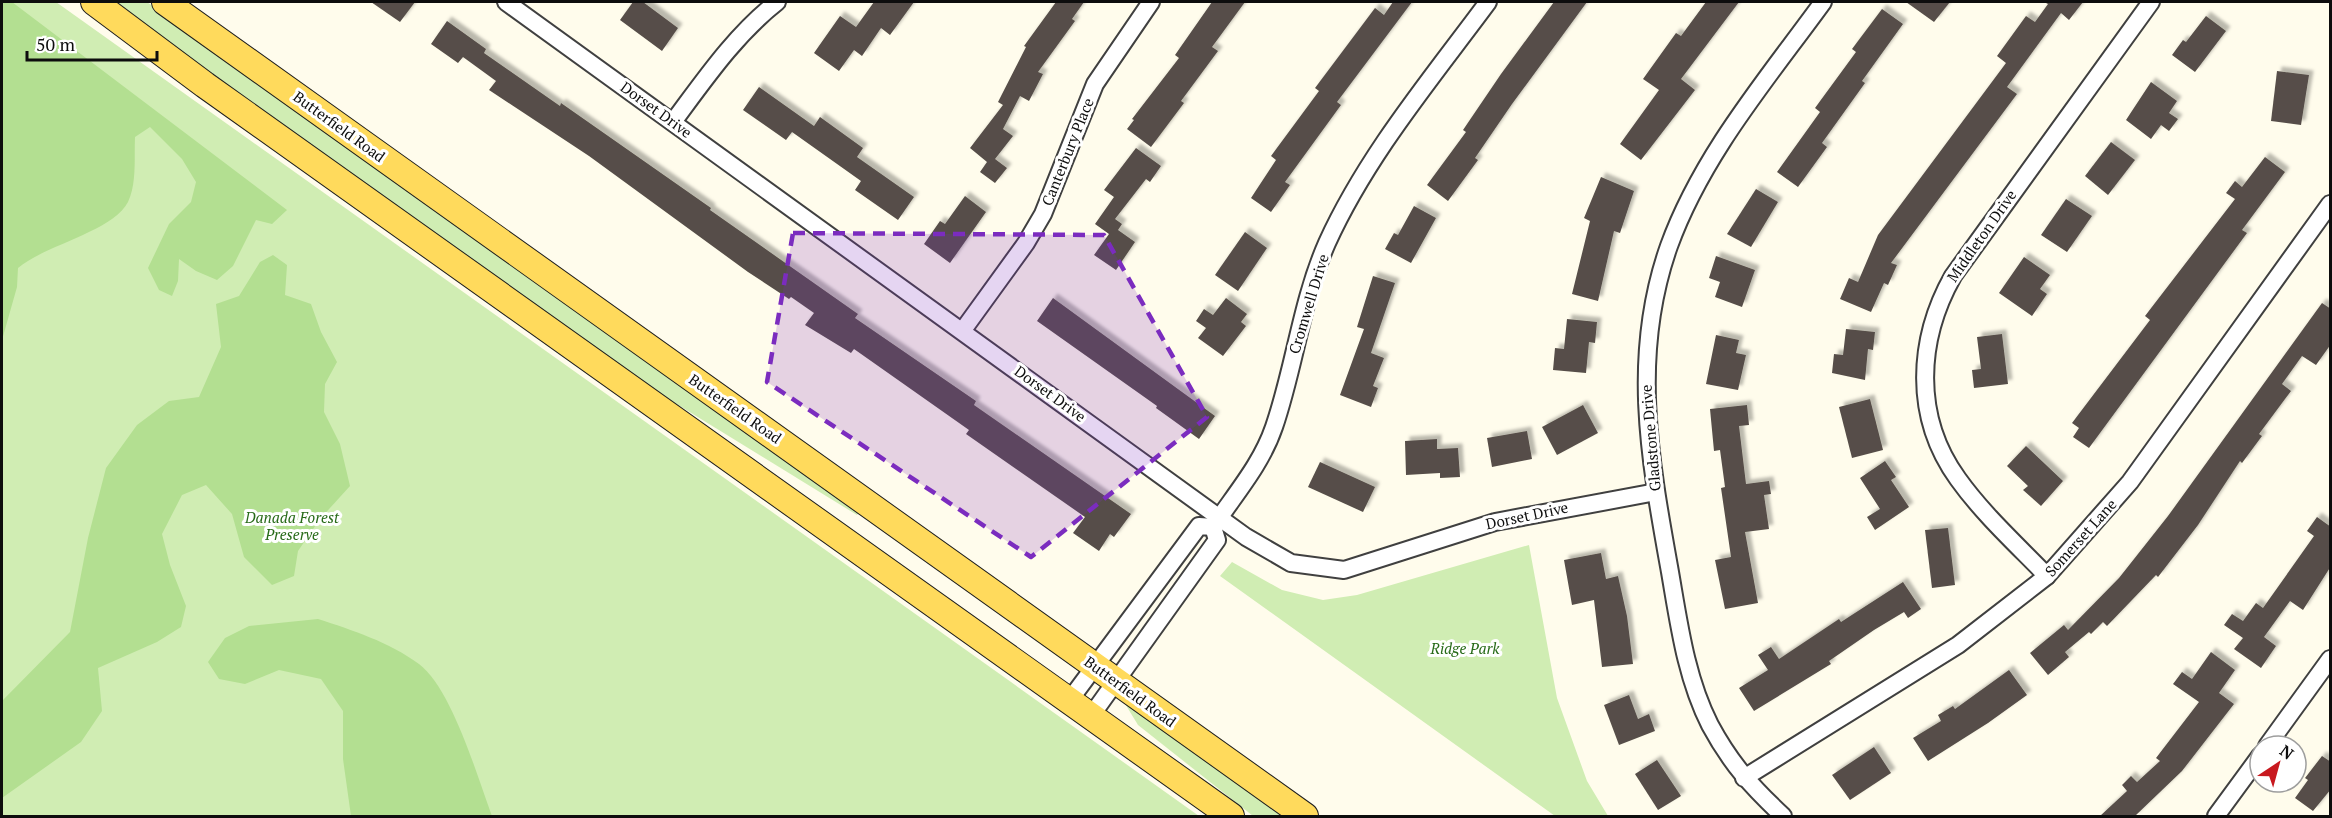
<svg xmlns="http://www.w3.org/2000/svg" width="2332" height="818" font-family="'PT Serif',serif">
  <style>
    .green { fill: #d0edb3 }
    .forest { fill: #b3df91 }
    .building { fill: #564e48; filter: url(#shadow) }
    .lines { fill: none; stroke-linecap: round; stroke-linejoin: round }
    .street-casing { stroke: #404040; stroke-width: 20 }
    .primary-casing { stroke: #1e1e1e; stroke-width: 28 }
    .street { stroke: #fff; stroke-width: 16 }
    .primary { stroke: #ffda5c; stroke-width: 26 }
    .marked { fill: #7b2cbf; fill-opacity: 0.2; stroke: #7b2cbf; stroke-width: 4.5; stroke-dasharray: 12 8; stroke-linejoin: round }
    .labels { text-anchor: middle; stroke-width: 6; stroke-linejoin: round; paint-order: stroke }
    .street-label { font-size: 15px; fill: #0d0d0d; stroke: #fff }
    .park-label { font-size: 15px; font-style: italic; fill: #276a18; stroke: #fff }
  </style>
  <defs>
    <filter id="shadow"><feDropShadow dx="4.5" dy="-4.5" stdDeviation="1.5" flood-color="#0004"/></filter>
  </defs>
  <rect width="100%" height="100%" fill="#fffcec"/>
  <!-- green -->
  <g class="green">
    <polygon points="2,2 56,2 1199,816 2,816"/>
    <polygon points="112,2 147,2 860,511 857,515 644,384"/>
    <polygon points="1529,545 1557,698 1587,781 1608,816 1555,816 1220,576 1232,562 1282,590 1323,600 1357,595"/>
    <polygon points="1124,702 1288,816 1253,816 1138,725"/>
  </g>
  <!-- forest -->
  <g class="forest">
    <path d="M2,2h10l275,208 -15,14 -16,-4 -23,46 -16,14 -21,-9 -17,-12 -1,22 -6,15 -13,-6 -11,-22 21,-44 22,-22 5,-20 -14,-23 -32,-32 -15,10c-1,20 2,46 -7,65 -16,30 -81,42 -110,66l-1,19 -15,53z"/>
    <polygon points="273,255 287,265 285,295 311,304 321,332 337,362 325,384 324,412 340,444 350,486 320,519 298,551 294,576 272,585 244,557 232,514 206,485 182,495 162,534 170,565 186,606 181,627 157,642 98,668 102,711 81,742 2,798 2,701 70,632 88,538 106,468 137,425 169,401 199,397 221,347 216,304 239,296 260,262"/>
    <path d="M318,619c34,11 71,23 101,45 33,25 58,112 73,152h-141l-8,-57v-48l-22,-32 -42,-9 -34,14 -26,-5 -11,-17 17,-24 24,-12z"/>
  </g>
  <!-- building -->
  <g class="building">
    <polygon points="371,2 415,2 400,22"/>
    <polygon points="633,2 643,2 678,28 662,51 620,20"/>
    <polygon points="874,2 914,2 890,35 881,28 862,56 854,50 839,71 814,53 840,16 856,27"/>
    <polygon points="1056,2 1084,2 1072,19 1075,21 1038,72 1043,74 1029,101 1020,96 1003,129 1013,136 995,159 1007,168 995,183 980,172 987,162 970,148 1003,105 998,102 1026,47 1024,46"/>
    <polygon points="1212,2 1245,2 1212,47 1218,51 1181,101 1184,103 1151,147 1127,129 1134,120 1132,119 1179,58 1175,55"/>
    <polygon points="1393,2 1412,2 1337,102 1341,105 1285,182 1290,185 1271,212 1251,198 1276,160 1271,156 1319,91 1315,88 1375,8 1384,15"/>
    <polygon points="1554,2 1587,2 1512,104 1475,158 1478,160 1448,201 1427,185 1466,132 1463,130 1501,74"/>
    <polygon points="1706,2 1739,2 1681,79 1695,90 1641,160 1620,144 1659,90 1643,79 1676,33 1681,36"/>
    <polygon points="1906,2 1950,2 1934,22"/>
    <polygon points="2044,2 2083,2 2069,20 2061,13 2007,87 2017,94 1891,263 1897,265 1888,285 1884,283 1871,312 1840,299 1849,278 1858,282 1878,235 2006,63 1997,56 2026,16 2035,22 2048,4"/>
    <polygon points="1882,9 1903,24 1862,81 1865,83 1822,143 1827,147 1798,187 1777,172 1820,112 1815,108 1856,52 1852,49"/>
    <polygon points="2206,16 2226,31 2195,72 2172,55 2183,40 2186,42"/>
    <polygon points="447,21 486,49 484,53 560,106 561,103 711,208 710,210 858,314 855,318 976,401 974,405 1131,514 1114,537 1110,534 1099,551 1073,533 1085,517 966,434 969,430 854,349 851,353 805,325 814,313 791,297 789,299 748,272 589,156 489,90 496,81 463,57 458,63 431,44"/>
    <polygon points="2277,71 2309,75 2301,125 2271,121"/>
    <polygon points="2151,82 2177,101 2169,113 2178,119 2169,131 2161,125 2151,139 2126,120"/>
    <polygon points="759,87 814,126 820,117 863,148 857,157 914,197 898,220 855,190 861,181 792,132 786,140 743,110"/>
    <polygon points="2111,142 2135,160 2108,195 2085,176"/>
    <polygon points="1136,148 1161,166 1150,182 1146,179 1115,219 1122,224 1118,230 1135,242 1116,270 1094,255 1109,234 1095,224 1114,197 1104,190"/>
    <polygon points="2265,157 2285,172 2242,230 2247,233 2089,448 2073,437 2079,428 2072,423 2150,320 2145,316 2235,199 2226,193 2235,181 2242,187"/>
    <polygon points="1601,177 1634,191 1620,233 1614,231 1598,301 1572,294 1590,221 1584,218"/>
    <polygon points="1756,189 1778,202 1751,247 1727,234"/>
    <polygon points="965,196 986,212 950,263 924,244 940,221 945,224"/>
    <polygon points="2066,199 2092,216 2067,252 2041,235"/>
    <polygon points="1414,206 1436,218 1411,263 1385,249 1394,233 1398,235"/>
    <polygon points="1245,232 1267,248 1238,291 1215,275"/>
    <polygon points="1716,256 1755,270 1742,307 1715,297 1720,282 1709,278"/>
    <polygon points="2024,257 2050,275 2040,289 2047,294 2032,316 1999,293"/>
    <polygon points="1373,276 1395,283 1371,353 1384,358 1373,386 1378,388 1371,407 1340,395 1364,329 1357,327"/>
    <polygon points="1053,298 1215,416 1199,439 1156,408 1157,406 1037,321"/>
    <polygon points="1226,298 1247,314 1241,322 1246,326 1223,356 1198,338 1206,328 1196,321 1204,309 1213,315"/>
    <polygon points="2322,303 2331,309 2331,344 2316,365 2302,356 2282,384 2291,391 2259,434 2262,436 2242,463 2240,461 2198,525 2158,577 2156,575 2107,626 2103,622 2091,634 2089,632 2065,652 2069,657 2048,675 2030,653 2064,625 2068,630 2119,578 2168,516"/>
    <polygon points="1567,319 1597,322 1595,343 1589,342 1586,373 1553,370 1555,348 1564,349"/>
    <polygon points="1846,329 1875,332 1873,350 1868,349 1865,380 1832,373 1834,354 1843,355"/>
    <polygon points="2002,334 2008,384 1974,388 1972,370 1981,369 1977,337"/>
    <polygon points="1716,335 1739,340 1736,353 1746,355 1738,390 1706,384"/>
    <polygon points="1870,399 1883,450 1852,458 1839,407"/>
    <polygon points="1583,405 1598,433 1557,455 1542,427"/>
    <polygon points="1747,405 1749,425 1739,426 1746,484 1769,481 1771,494 1764,495 1769,529 1745,532 1758,603 1725,609 1715,560 1731,557 1721,488 1725,487 1720,450 1714,451 1710,409"/>
    <polygon points="1527,431 1532,459 1492,467 1487,438"/>
    <polygon points="1437,439 1437,449 1458,448 1460,477 1440,478 1440,473 1406,475 1405,441"/>
    <polygon points="2026,446 2063,481 2041,506 2023,490 2028,486 2007,466"/>
    <polygon points="1885,461 1896,477 1891,480 1909,507 1875,530 1867,517 1880,509 1860,478"/>
    <polygon points="1320,462 1375,487 1363,512 1308,487"/>
    <polygon points="2317,517 2331,527 2331,566 2303,610 2290,601 2264,637 2276,646 2261,668 2234,649 2243,638 2224,625 2232,614 2243,621 2256,603 2263,608 2314,536 2307,531"/>
    <polygon points="1948,528 1955,585 1932,588 1925,530"/>
    <polygon points="1601,553 1606,579 1618,576 1627,616 1633,664 1602,667 1594,600 1572,605 1564,560"/>
    <polygon points="1903,582 1921,609 1908,618 1904,612 1874,630 1829,661 1831,664 1754,711 1739,688 1768,670 1758,655 1771,647 1779,659 1839,619 1841,622"/>
    <polygon points="2211,652 2235,670 2219,693 2234,704 2182,771 2135,816 2100,816 2127,791 2122,785 2131,776 2137,782 2160,761 2156,758 2199,702 2173,684 2182,672 2192,679"/>
    <polygon points="2009,670 2027,695 1988,723 1928,761 1913,738 1941,721 1938,715 1953,706 1955,709"/>
    <polygon points="1629,695 1638,719 1649,714 1655,731 1619,745 1604,705"/>
    <polygon points="1874,747 1891,773 1850,800 1832,775"/>
    <polygon points="2322,756 2331,762 2331,789 2313,811 2295,798 2308,780 2305,778"/>
    <polygon points="1657,760 1681,796 1658,810 1635,774"/>
  </g>
  <g class="lines">
    <!-- street casing -->
    <g class="street-casing">
      <g id="street">
        <polyline points="506,2 1246,537 1291,563 1344,570 1495,522 1656,492"/>
        <path d="M673,122c32,-43 62,-87 104,-120"/>
        <polyline points="963,330 1026,243 1043,214 1095,84 1151,2"/>
        <path d="M2047,576c-30,-31 -64,-62 -89,-97 -45,-62 -41,-139 -5,-203l198,-274"/>
        <polyline points="1069,701 1199,526 1213,527"/>
        <path d="M1091,716l126,-176 -4,-13c22,-33 48,-62 61,-100 21,-61 27,-125 53,-184 40,-88 104,-164 161,-241"/>
        <polyline points="2267,746 2330,659"/>
        <polyline points="1744,778 1958,645 2047,576 2130,482 2330,204"/>
        <path d="M1783,816c-31,-29 -52,-52 -73,-91 -24,-47 -31,-101 -40,-153 -20,-111 -40,-216 -1,-326 33,-91 98,-167 154,-244"/>
        <polyline points="2216,816 2260,756"/>
      </g>
    </g>
    <!-- primary casing -->
    <g class="primary-casing">
      <g id="primary">
        <polyline points="94,2 205,85 1231,816"/>
        <polyline points="165,2 1305,816"/>
      </g>
    </g>
    <!-- street -->
    <use href="#street" class="street"/>
    <!-- primary -->
    <use href="#primary" class="primary"/>
  </g>
  <!-- marked area -->
  <path class="marked" d="M793,233l311,2 103,182 -176,140 -264,-175z"/>
  <g class="labels">
    <!-- street labels -->
    <g class="street-label">
      <text transform="translate(656 110) rotate(36)" y="5">Dorset Drive</text>
      <text transform="translate(339 127) rotate(36)" y="5">Butterfield Road</text>
      <text transform="translate(1068 152) rotate(-68)" y="5">Canterbury Place</text>
      <text transform="translate(1982 236) rotate(-55)" y="5">Middleton Drive</text>
      <text transform="translate(1309 304) rotate(-73)" y="5">Cromwell Drive</text>
      <text transform="translate(1050 394) rotate(36)" y="5">Dorset Drive</text>
      <text transform="translate(735 409) rotate(35)" y="5">Butterfield Road</text>
      <text transform="translate(1651 438) rotate(-95)" y="5">Gladstone Drive</text>
      <text transform="translate(1527 516) rotate(-12)" y="5">Dorset Drive</text>
      <text transform="translate(2081 538) rotate(-48)" y="5">Somerset Lane</text>
      <text transform="translate(1130 692) rotate(36)" y="5">Butterfield Road</text>
    </g>
    <!-- park labels -->
    <g class="park-label">
      <text x="292" y="523">Danada Forest<tspan x="292" dy="17">Preserve</tspan></text>
      <text x="1465" y="654">Ridge Park</text>
    </g>
  </g>
  <!-- border -->
  <rect width="2332" height="818" fill="none" stroke="#0d0d0d" stroke-width="6"/>
  <!-- north arrow -->
  <g transform="translate(2278 764) rotate(36)"><circle r="28" fill="#ffffff" stroke="#9e9e9e" stroke-width="1.5"/>
  <path d="M0-4.5L10 22L0 15L-10 22Z" fill="#c8191f"/>
  <text y="-9" font-size="16" font-weight="bold" text-anchor="middle" fill="#0d0d0d">N</text>
  </g>
  <!-- scale -->
  <path d="M27 51v9h130v-9" fill="none" stroke="#0d0d0d" stroke-width="3"/>
  <text x="36" y="51" font-size="18" fill="#0d0d0d" stroke="#ffffff" stroke-width="4.5" paint-order="stroke">50 m</text>
</svg>
